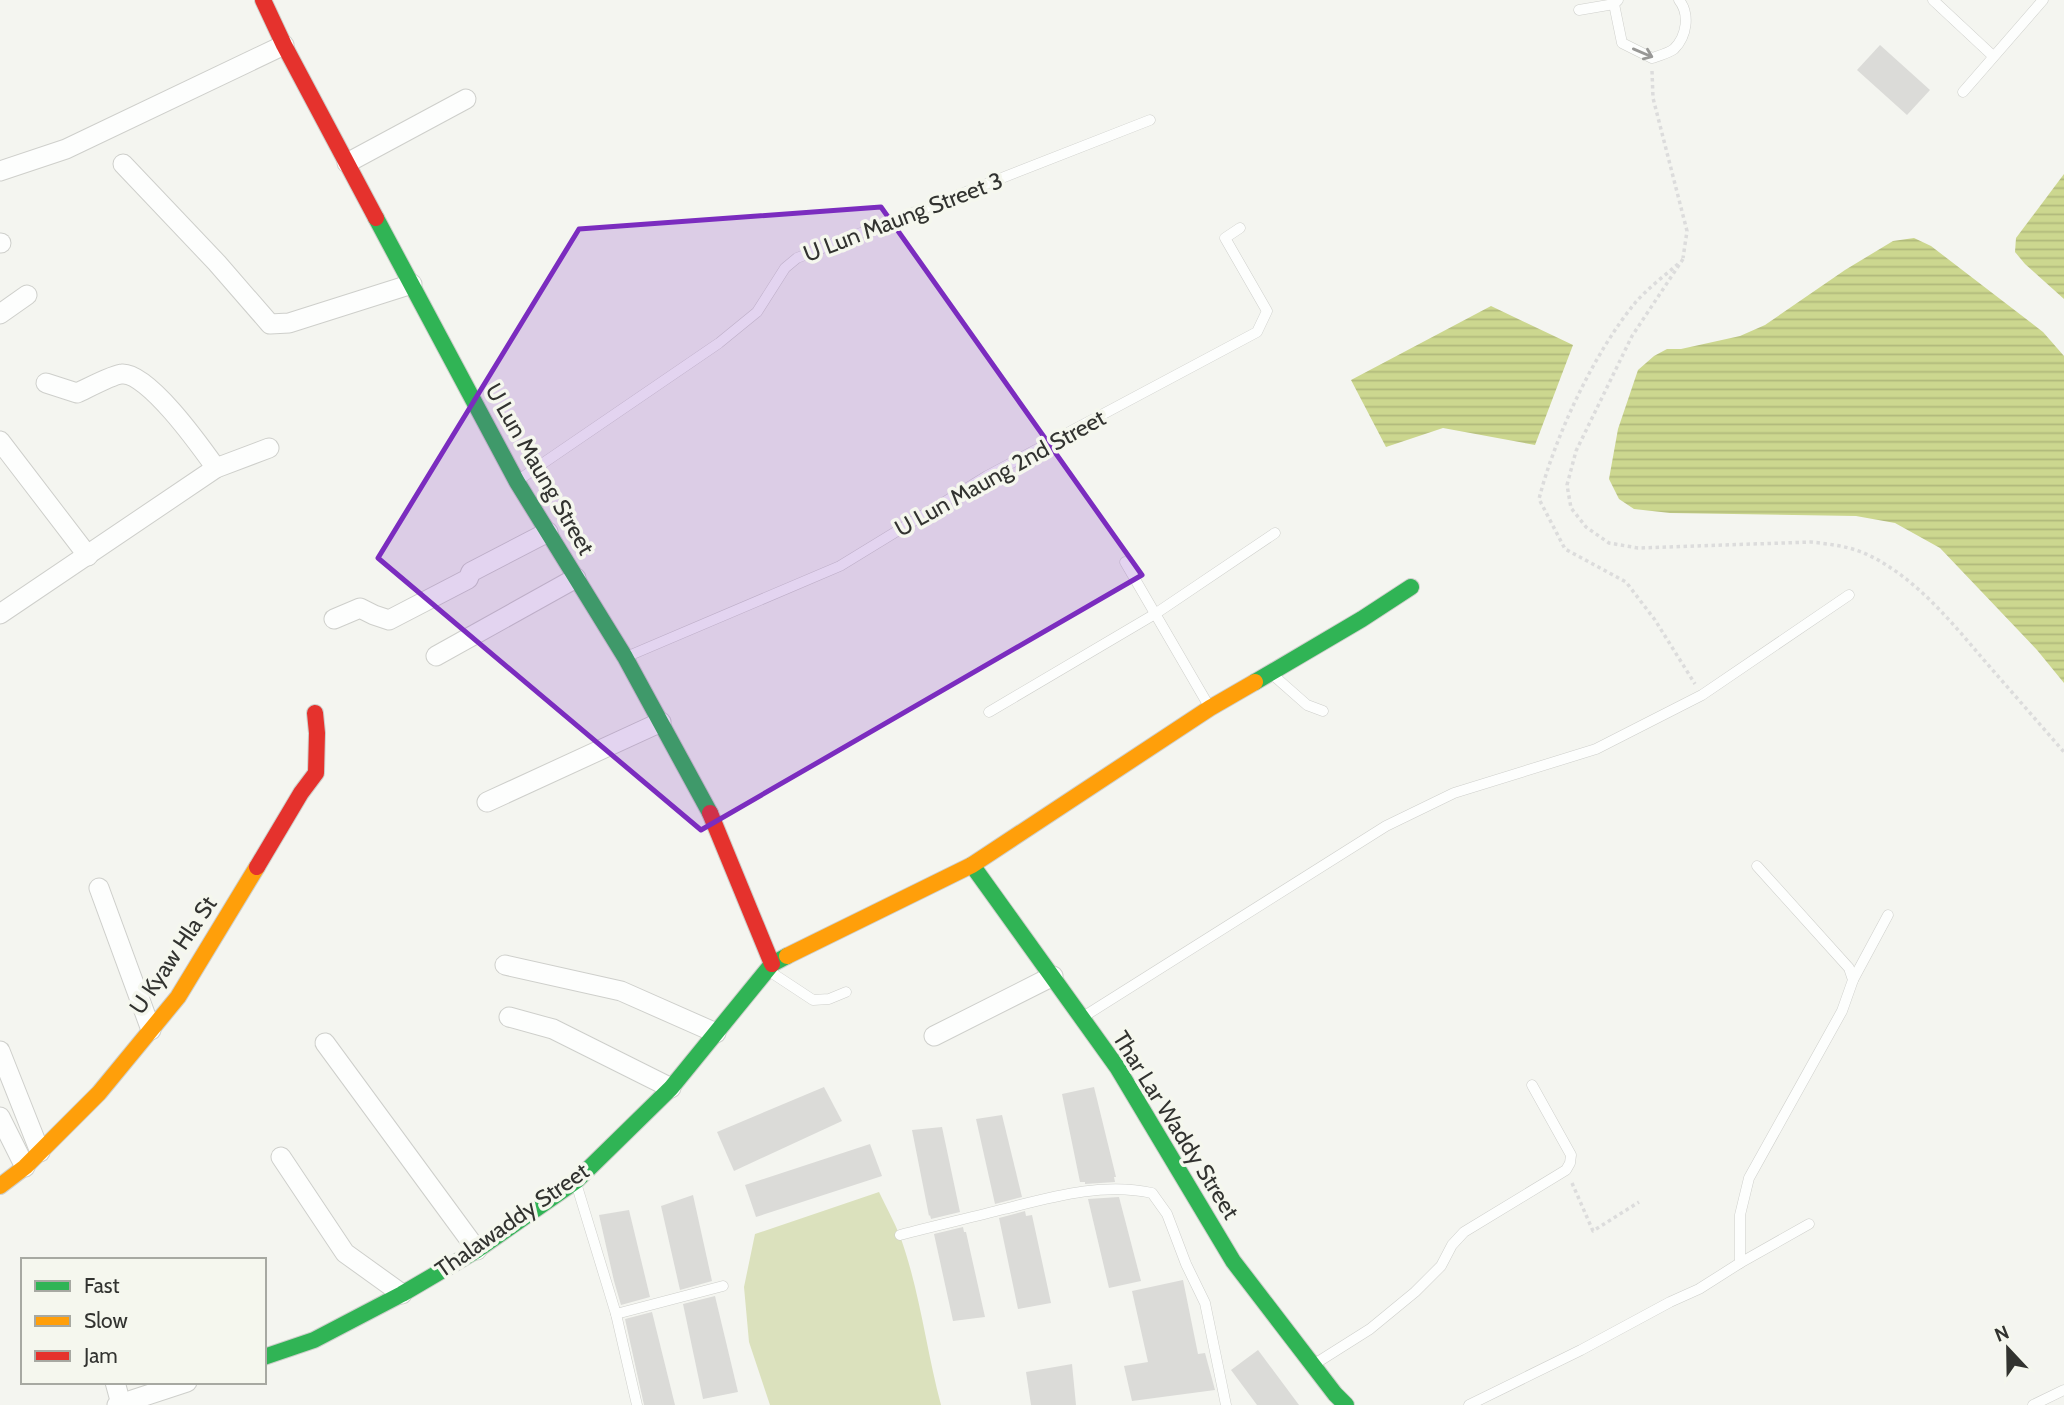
<svg xmlns="http://www.w3.org/2000/svg" width="2064" height="1405" font-family="Cabin,sans-serif">
  <style>
    .green { fill: #dbe1bd }
    .water { fill: url(#water-rules) }
    .building { fill: #dbdbd8 }
    .lines { fill: none; stroke-linecap: round; stroke-linejoin: round }
    .lane-casing { stroke: #cecfcb; stroke-width: 11 }
    .street-casing { stroke: #cecfcb; stroke-width: 21 }
    .fast-casing { stroke: #cecfcb; stroke-width: 18 }
    .slow-casing { stroke: #cecfcb; stroke-width: 18 }
    .jam-casing { stroke: #cecfcb; stroke-width: 18 }
    .path { stroke: #dcdcdc; stroke-width: 3.5; stroke-dasharray: 3.5 3.5; stroke-linecap: butt }
    .lane { stroke: #fdfefd; stroke-width: 10 }
    .street { stroke: #fdfefd; stroke-width: 19 }
    .fast { stroke: #30b455; stroke-width: 16 }
    .slow { stroke: #ff9f0a; stroke-width: 16 }
    .jam { stroke: #e5322d; stroke-width: 16 }
    .oneway { stroke: #989896 }
    .marked { fill: #7b2cbf; fill-opacity: 0.2; stroke: #7b2cbf; stroke-width: 5; stroke-linejoin: round }
    .labels { text-anchor: middle; stroke-width: 7; stroke-linejoin: round; paint-order: stroke }
    .street-label { font-size: 23px; fill: #323330; stroke: #f5f7ee }
  </style>
  <defs>
    <pattern id="water-rules" width="6" height="5" patternUnits="userSpaceOnUse" patternTransform="scale(1.75)"><rect width="6" height="5" fill="#ccd78f"/><path d="M0 2.5h6" fill="none" stroke="#b0b97c"/></pattern>
  </defs>
  <rect width="100%" height="100%" fill="#f4f5f0"/>
  <!-- green -->
  <path class="green" d="M879,1192c7,15 15,29 21,44 20,55 26,113 41,169h-171l-21,-63 -5,-55 11,-53z"/>
  <!-- water -->
  <g class="water">
    <polygon points="2064,174 2064,299 2025,264 2015,252 2016,238"/>
    <polygon points="1914,238 1931,246 2043,332 2064,356 2064,683 2037,650 1940,548 1895,523 1856,516 1670,513 1634,509 1619,499 1609,479 1618,429 1638,370 1654,356 1667,349 1681,349 1740,336 1765,325 1845,270 1893,241"/>
    <polygon points="1491,306 1573,345 1535,445 1443,428 1386,447 1351,380"/>
  </g>
  <!-- building -->
  <g class="building">
    <polygon points="1880,45 1930,90 1907,115 1857,70"/>
    <polygon points="824,1087 842,1121 734,1171 717,1132"/>
    <polygon points="1094,1087 1116,1177 1114,1177 1115,1182 1085,1184 1085,1182 1080,1182 1062,1094"/>
    <polygon points="1002,1115 1022,1197 995,1204 976,1119"/>
    <polygon points="942,1127 960,1212 931,1219 930,1215 929,1216 912,1130"/>
    <polygon points="870,1144 882,1176 756,1217 745,1185"/>
    <polygon points="693,1195 712,1281 680,1290 661,1206"/>
    <polygon points="1119,1197 1141,1281 1109,1288 1088,1199"/>
    <polygon points="629,1210 650,1297 621,1305 614,1281 599,1215"/>
    <polygon points="1025,1211 1026,1216 1032,1215 1051,1303 1018,1309 999,1218"/>
    <polygon points="963,1227 964,1232 966,1232 985,1317 953,1321 934,1234"/>
    <polygon points="1183,1280 1198,1354 1205,1353 1215,1390 1132,1401 1124,1366 1148,1362 1132,1291"/>
    <polygon points="715,1296 738,1392 703,1399 683,1304"/>
    <polygon points="652,1312 675,1405 644,1405 625,1319"/>
    <polygon points="1258,1350 1299,1405 1257,1405 1231,1370"/>
    <polygon points="1072,1364 1076,1405 1031,1405 1026,1372"/>
  </g>
  <g class="lines">
    <!-- lane casing -->
    <g class="lane-casing">
      <g id="lane">
        <path d="M1618,0l-4,4 8,39 30,15c6,-2 17,-5 22,-9 13,-13 16,-35 5,-49"/>
        <polyline points="1933,0 1993,56"/>
        <polyline points="1579,10 1614,4"/>
        <polyline points="1963,92 2043,0"/>
        <polyline points="517,481 719,343 757,312 785,268 797,258 1150,120"/>
        <polyline points="1125,562 1210,708"/>
        <polyline points="626,657 840,566 987,476 1257,332 1267,311 1225,238 1240,228"/>
        <polyline points="1273,675 1307,705 1323,711"/>
        <polyline points="989,712 1155,614 1275,533"/>
        <polyline points="769,971 813,1000 829,999 846,992"/>
        <polyline points="1853,980 1888,915"/>
        <polyline points="1083,1017 1386,826 1454,793 1596,749 1702,695 1849,595"/>
        <polyline points="576,1183 616,1314 637,1405"/>
        <path d="M900,1235c34,-9 69,-17 104,-26 48,-12 99,-27 148,-16l15,21 19,50 19,39 21,102"/>
        <polyline points="1740,1263 1740,1215 1749,1178 1842,1011 1853,980 1849,968 1757,866"/>
        <polyline points="616,1314 723,1286"/>
        <polyline points="1313,1365 1370,1329 1415,1292 1441,1266 1452,1245 1464,1232 1566,1170 1570,1163 1571,1155 1532,1085"/>
        <polyline points="1469,1405 1581,1350 1670,1302 1699,1289 1740,1263 1809,1224"/>
        <polyline points="2033,1405 2064,1390"/>
      </g>
    </g>
    <!-- street casing -->
    <g class="street-casing">
      <g id="street">
        <polyline points="347,163 466,99"/>
        <polyline points="123,164 217,263 270,324 289,323 412,284"/>
        <polyline points="0,171 66,149 284,45"/>
        <polyline points="0,243 1,243"/>
        <polyline points="0,314 27,295"/>
        <path d="M46,383l31,10c9,-4 37,-19 45,-19 26,-2 79,73 94,94"/>
        <polyline points="0,441 88,556"/>
        <polyline points="0,614 216,468 269,448"/>
        <polyline points="334,619 360,608 374,615 389,620 468,579 471,572 548,532"/>
        <polyline points="436,656 576,578"/>
        <polyline points="487,802 661,722"/>
        <polyline points="99,888 151,1030"/>
        <polyline points="505,965 621,991 716,1033"/>
        <polyline points="509,1017 553,1029 671,1088"/>
        <polyline points="934,1036 1053,976"/>
        <polyline points="325,1043 477,1250"/>
        <polyline points="0,1051 40,1152"/>
        <polyline points="0,1117 25,1167"/>
        <polyline points="281,1157 345,1253 402,1294"/>
        <polyline points="115,1382 121,1404"/>
        <polyline points="117,1405 187,1382"/>
      </g>
    </g>
    <!-- fast casing -->
    <g class="fast-casing">
      <g id="fast">
        <polyline points="376,218 517,482 625,657 710,813"/>
        <polyline points="1255,682 1362,619 1411,587"/>
        <polyline points="972,865 1117,1067 1233,1261 1335,1394 1346,1405"/>
        <polyline points="264,1357 314,1340 402,1294 477,1250 576,1181 671,1088 772,964 787,956"/>
      </g>
    </g>
    <!-- slow casing -->
    <g class="slow-casing">
      <g id="slow">
        <polyline points="787,956 972,865 1210,708 1255,682"/>
        <polyline points="0,1186 25,1167 99,1093 178,997 257,867"/>
      </g>
    </g>
    <!-- jam casing -->
    <g class="jam-casing">
      <g id="jam">
        <polyline points="263,0 284,45 376,218"/>
        <polyline points="710,813 772,964"/>
        <polyline points="257,867 301,793 316,773 317,733 315,713"/>
      </g>
    </g>
    <!-- path -->
    <g class="path">
      <polyline points="1652,71 1653,98 1687,231 1683,258"/>
      <path d="M1683,259l-51,77 -56,115 -9,34 4,23 15,19 23,16 29,5 173,-6c18,2 36,4 53,11 49,22 85,66 119,106 27,31 54,62 81,93"/>
      <path d="M1678,264c-14,12 -31,25 -43,39 -41,50 -80,133 -96,196l26,50 61,33 29,38 40,64"/>
      <polyline points="1572,1183 1593,1231 1639,1202"/>
    </g>
    <!-- lane -->
    <use href="#lane" class="lane"/>
    <!-- street -->
    <use href="#street" class="street"/>
    <!-- fast -->
    <use href="#fast" class="fast"/>
    <!-- slow -->
    <use href="#slow" class="slow"/>
    <!-- jam -->
    <use href="#jam" class="jam"/>
  </g>
  <!-- one-way arrows -->
  <defs><path id="oneway-shaft" d="M-6 0H5M1.5-3L5.5 0L1.5 3" fill="none" stroke-width="1.6" stroke-linecap="round" stroke-linejoin="round" transform="scale(1.75)"/></defs>
  <use class="oneway" href="#oneway-shaft" transform="translate(1643 53) rotate(23)"/>
  <!-- marked area -->
  <path class="marked" d="M881,207l261,368 -441,255 -323,-272 201,-329z"/>
  <g class="labels">
    <!-- street labels -->
    <g class="street-label">
      <text transform="translate(903 217) rotate(-21)" y="8">U Lun Maung Street 3</text>
      <text transform="translate(540 469) rotate(60)" y="8">U Lun Maung Street</text>
      <text transform="translate(1000 473) rotate(-29)" y="8">U Lun Maung 2nd Street</text>
      <text transform="translate(173 955) rotate(-56)" y="8">U Kyaw Hla St</text>
      <text transform="translate(1176 1125) rotate(58)" y="8">Thar Lar Waddy Street</text>
      <text transform="translate(512 1220) rotate(-35)" y="8">Thalawaddy Street</text>
    </g>
  </g>
  <!-- legend -->
  <rect x="21" y="1258" width="245" height="126" fill="#f5f7ee" stroke="#a7a9a2" stroke-width="2"/>
  <rect x="35" y="1281" width="35" height="10" fill="#30b455" stroke="#a7a9a2" stroke-width="2"/>
  <text x="84" y="1293" font-size="21" fill="#323330">Fast</text>
  <rect x="35" y="1316" width="35" height="10" fill="#ff9f0a" stroke="#a7a9a2" stroke-width="2"/>
  <text x="84" y="1328" font-size="21" fill="#323330">Slow</text>
  <rect x="35" y="1351" width="35" height="10" fill="#e5322d" stroke="#a7a9a2" stroke-width="2"/>
  <text x="84" y="1363" font-size="21" fill="#323330">Jam</text>
  <!-- north arrow -->
  <g transform="translate(2008 1349) rotate(338)" stroke="#f5f7ee" stroke-width="5" paint-order="stroke">
  <path d="M0-5L12 26L0 18L-12 26Z" fill="#323330"/>
  <text y="-10" font-size="19" font-weight="bold" text-anchor="middle" fill="#323330">N</text>
  </g>
</svg>
